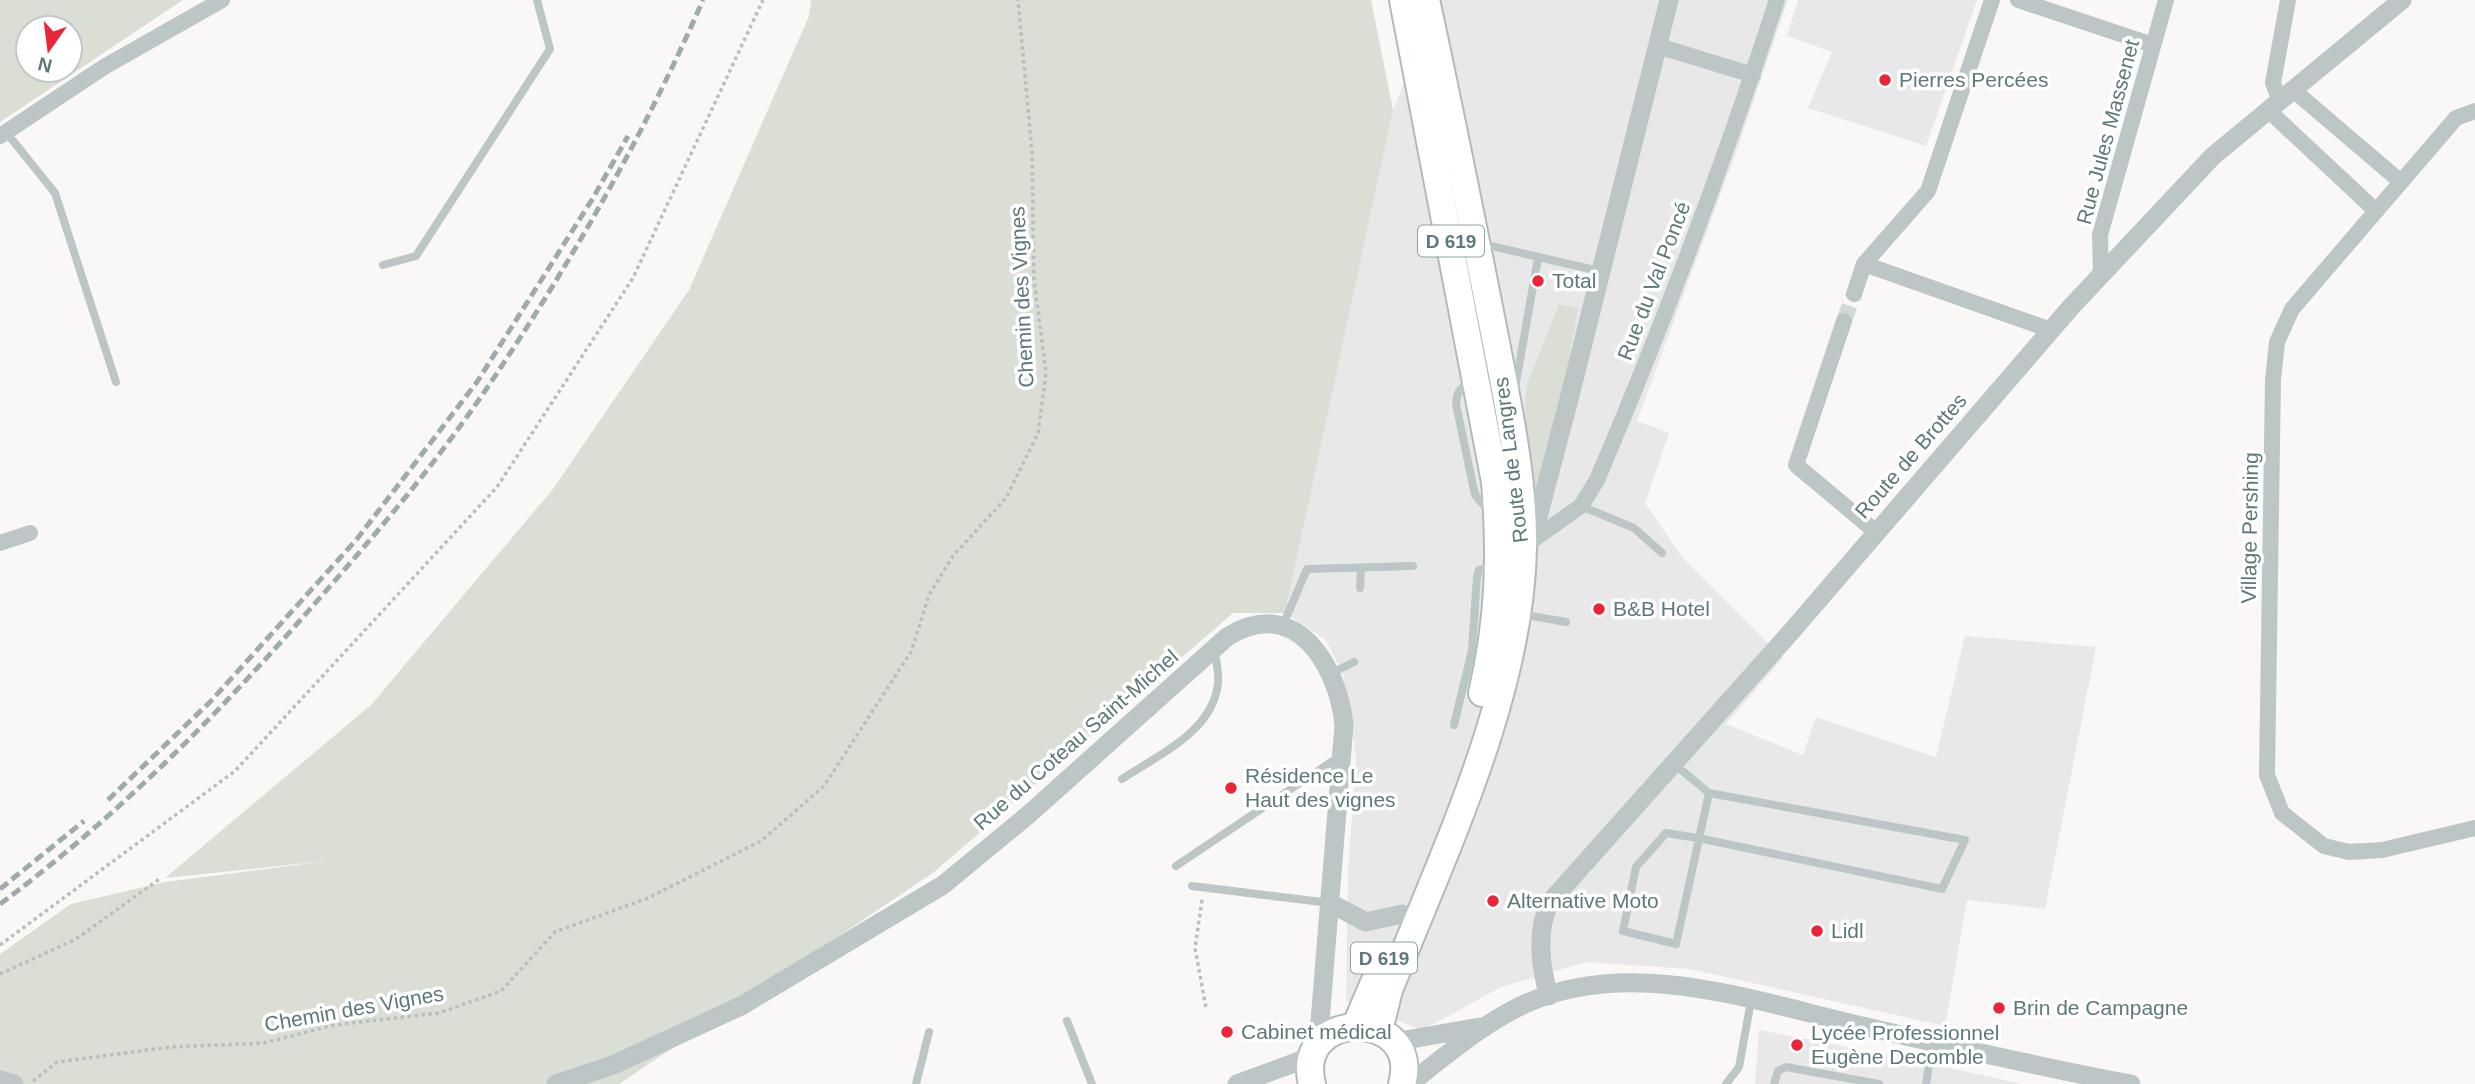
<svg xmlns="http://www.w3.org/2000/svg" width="2475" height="1084" font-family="Arial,sans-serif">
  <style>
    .built { fill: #e7e8e7 }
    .green { fill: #dbded5; fill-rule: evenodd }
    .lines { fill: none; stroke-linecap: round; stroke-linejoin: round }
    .minor-tunnel { stroke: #d2d8d8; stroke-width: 16; stroke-dasharray: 16 8; stroke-linecap: butt }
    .primary-casing { stroke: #b1bbbc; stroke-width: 30 }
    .path { stroke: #b8bfbf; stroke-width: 3.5; stroke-dasharray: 3.5 3.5; stroke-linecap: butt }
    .service { stroke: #bdc6c7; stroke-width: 8 }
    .minor { stroke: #bdc6c7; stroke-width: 16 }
    .tertiary { stroke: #bdc6c7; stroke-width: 19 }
    .primary { stroke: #fff; stroke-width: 26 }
    .rail { stroke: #9dabac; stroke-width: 5; stroke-dasharray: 10 5; stroke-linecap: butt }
    .poi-dot { fill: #ea2538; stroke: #fff; stroke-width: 2.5 }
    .labels { text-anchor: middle; stroke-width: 7; stroke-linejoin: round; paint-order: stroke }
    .shield { fill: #fff; stroke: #8ea1a3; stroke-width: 2 }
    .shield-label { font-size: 19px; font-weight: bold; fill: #5e797c }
    .poi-label { font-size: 21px; fill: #5e797c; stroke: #fff; text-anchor: start }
    .street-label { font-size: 21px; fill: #5e797c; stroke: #fff }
  </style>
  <rect width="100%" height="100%" fill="#f9f8f6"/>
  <!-- built -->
  <g class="built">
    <polygon points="1426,0 1788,0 1737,150 1637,421 1669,433 1645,503 1682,557 1783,658 1726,724 1803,755 1816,717 1936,757 1965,636 2096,647 2045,909 1967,900 1945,1026 1690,969 1586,962 1501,987 1422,1030 1346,1001 1348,872 1356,757 1343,675 1326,640 1285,613 1393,110 1430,20"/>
    <polygon points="1798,0 1977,0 1926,146 1808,108 1832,52 1787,36"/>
    <polygon points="1759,1030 1915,1060 2021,1084 1755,1084"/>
  </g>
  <!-- green -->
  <g class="green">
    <path d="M0,0h183l-183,122zM28,28h42v42h-42z"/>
    <polygon points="811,0 1371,0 1393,110 1285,613 1233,613 934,872 619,1084 0,1084 0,954 71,904 165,882 326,861 165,878 371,705 553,489 689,290 809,16"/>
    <polygon points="1559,304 1578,308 1557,427 1536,501 1527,500 1522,447 1527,384"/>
  </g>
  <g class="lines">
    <!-- minor-tunnel -->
    <polyline class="minor-tunnel" points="1844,321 1854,294"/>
    <!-- primary casing -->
    <g class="primary-casing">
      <g id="primary">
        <path d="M1403,0l92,482c6,74 4,139 -13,211"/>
        <polyline points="1356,1025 1381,966"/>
        <path d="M1379,1030l10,-40c54,-136 132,-296 134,-443 1,-71 -16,-146 -29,-215 -22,-111 -44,-222 -68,-332"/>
        <path d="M1312,1084c-19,-77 111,-75 90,0"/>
      </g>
    </g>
    <!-- path -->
    <g class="path">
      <polyline points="1202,900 1195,948 1206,1008"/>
      <polyline points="0,945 235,771 497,487 633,278 763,0"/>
      <polyline points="0,974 76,939 161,878"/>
      <polyline points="33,1081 57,1062 171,1047 264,1043 334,1025 439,1013 501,991 555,932 648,898 761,841 824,786 911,652 929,595 953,556 1006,498 1038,433 1046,373 1034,280 1032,152 1018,0"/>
    </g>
    <!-- service -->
    <g class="service">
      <polyline points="6,132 55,193 116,382"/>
      <polyline points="1483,244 1599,271"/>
      <polyline points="383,265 416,256 550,49 537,0"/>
      <path d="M1474,382c-13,4 -17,8 -18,22l19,91 8,9 11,1"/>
      <polyline points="1515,388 1538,258"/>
      <polyline points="1581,506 1634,528 1662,553"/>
      <polyline points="1360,588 1361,568"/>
      <polyline points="1520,614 1566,622"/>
      <polyline points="1282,627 1307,569 1413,566"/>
      <polyline points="1332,673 1354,662"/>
      <polyline points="1454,725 1472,650 1477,577 1479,570 1493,567"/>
      <polyline points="1674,764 1709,793 1965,840 1942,889 1698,838 1666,833 1636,867 1623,931 1676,944 1709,793"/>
      <path d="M1122,779c36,-24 91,-47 96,-96 1,-10 -2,-22 -3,-32"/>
      <polyline points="1176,866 1340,756"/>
      <polyline points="1192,886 1330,903"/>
      <polyline points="1067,1021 1092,1084"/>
      <polyline points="916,1084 929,1032"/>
      <polyline points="1726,1084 1739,1067 1751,1001"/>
      <polyline points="1774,1084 1778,1071 1786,1067 1879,1084"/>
      <polyline points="1926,1084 1933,1042"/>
    </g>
    <!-- minor -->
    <g class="minor">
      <polyline points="2018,0 2153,45"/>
      <polyline points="1658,46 1753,75"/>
      <polyline points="2292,89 2401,182"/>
      <polyline points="2279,99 2273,83 2288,0"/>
      <polyline points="2268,110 2376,211"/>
      <polyline points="2475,111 2456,118 2292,309 2277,342 2273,380 2267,775 2282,813 2324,846 2349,852 2382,850 2475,828"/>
      <polyline points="0,136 104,67 222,0"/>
      <polyline points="1864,264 2051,330"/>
      <polyline points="2101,276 2100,235 2166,0"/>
      <polyline points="1854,294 1864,264 1928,191 1992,0"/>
      <polyline points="1844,321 1796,465 1876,532"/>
      <polyline points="0,543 30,533"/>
      <path d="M1523,547l58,-41 16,-26c67,-157 127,-317 180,-480"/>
    </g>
    <!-- tertiary -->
    <g class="tertiary">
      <polyline points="1525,543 1538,517 1568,403 1669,0"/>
      <polyline points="1330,903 1366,922 1402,914"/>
      <path d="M1549,996c-9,-29 -13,-67 1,-94l240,-269 281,-326 142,-151 189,-156"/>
      <polyline points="1394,1042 1480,1027"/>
      <polyline points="0,1080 14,1084"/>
      <path d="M556,1084l57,-19 128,-59 202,-121 85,-70 199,-178c68,-43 111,28 117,88l-26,321"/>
      <polyline points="1237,1084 1313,1056"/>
      <path d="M1409,1084c38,-29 74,-61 118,-81 109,-48 235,1 344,25 86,20 173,40 260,56"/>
    </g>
    <!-- primary -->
    <use href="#primary" class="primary"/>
    <!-- rail -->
    <g class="rail">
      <polyline points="108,800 211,701 357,539 477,382 593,198 628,136"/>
      <polyline points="0,889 84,821"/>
      <path d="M0,904c108,-80 207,-178 296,-279 67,-76 136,-155 193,-240 82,-122 155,-250 214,-385"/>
    </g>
  </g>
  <!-- markers -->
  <g class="poi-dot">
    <circle cx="1885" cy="80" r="7"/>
    <circle cx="1538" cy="281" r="7"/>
    <circle cx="1599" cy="609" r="7"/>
    <circle cx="1231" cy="788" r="7"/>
    <circle cx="1493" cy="901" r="7"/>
    <circle cx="1817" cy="931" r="7"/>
    <circle cx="1999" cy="1008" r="7"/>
    <circle cx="1227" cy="1032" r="7"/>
    <circle cx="1797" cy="1045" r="7"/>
  </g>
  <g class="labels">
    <!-- shield labels -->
    <g class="shield">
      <rect x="1418" y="225.5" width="66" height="31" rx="5"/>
      <rect x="1351" y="942.5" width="66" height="31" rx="5"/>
    </g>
    <g class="shield-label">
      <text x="1451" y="248">D 619</text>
      <text x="1384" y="965">D 619</text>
    </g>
    <!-- poi labels -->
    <g class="poi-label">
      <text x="1899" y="87">Pierres Percées</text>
      <text x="1552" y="288">Total</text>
      <text x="1613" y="616">B&amp;B Hotel</text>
      <text x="1245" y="783">Résidence Le<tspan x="1245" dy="24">Haut des vignes</tspan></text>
      <text x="1507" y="908">Alternative Moto</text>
      <text x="1831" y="938">Lidl</text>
      <text x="2013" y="1015">Brin de Campagne</text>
      <text x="1241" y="1039">Cabinet médical</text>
      <text x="1811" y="1040">Lycée Professionnel<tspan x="1811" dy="24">Eugène Decomble</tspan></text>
    </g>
    <!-- street labels -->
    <g class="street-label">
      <text transform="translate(2108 132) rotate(-75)" y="7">Rue Jules Massenet</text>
      <text transform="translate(1654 281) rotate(-69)" y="7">Rue du Val Poncé</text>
      <text transform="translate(1022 297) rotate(-93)" y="7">Chemin des Vignes</text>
      <text transform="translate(1911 456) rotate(-49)" y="7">Route de Brottes</text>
      <text transform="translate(1511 460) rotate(-97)" y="7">Route de Langres</text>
      <text transform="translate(2250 528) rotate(-89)" y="7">Village Pershing</text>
      <text transform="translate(1076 740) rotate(-41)" y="7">Rue du Coteau Saint-Michel</text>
      <text transform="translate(354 1009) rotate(-10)" y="7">Chemin des Vignes</text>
    </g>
  </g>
  <!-- north arrow -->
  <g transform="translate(49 49) rotate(194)"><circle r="33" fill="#ffffff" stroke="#bfc9cb" stroke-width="2"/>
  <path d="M0-5L12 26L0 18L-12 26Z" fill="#ea2538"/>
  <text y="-10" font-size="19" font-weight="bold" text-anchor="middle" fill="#5e797c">N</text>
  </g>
</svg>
